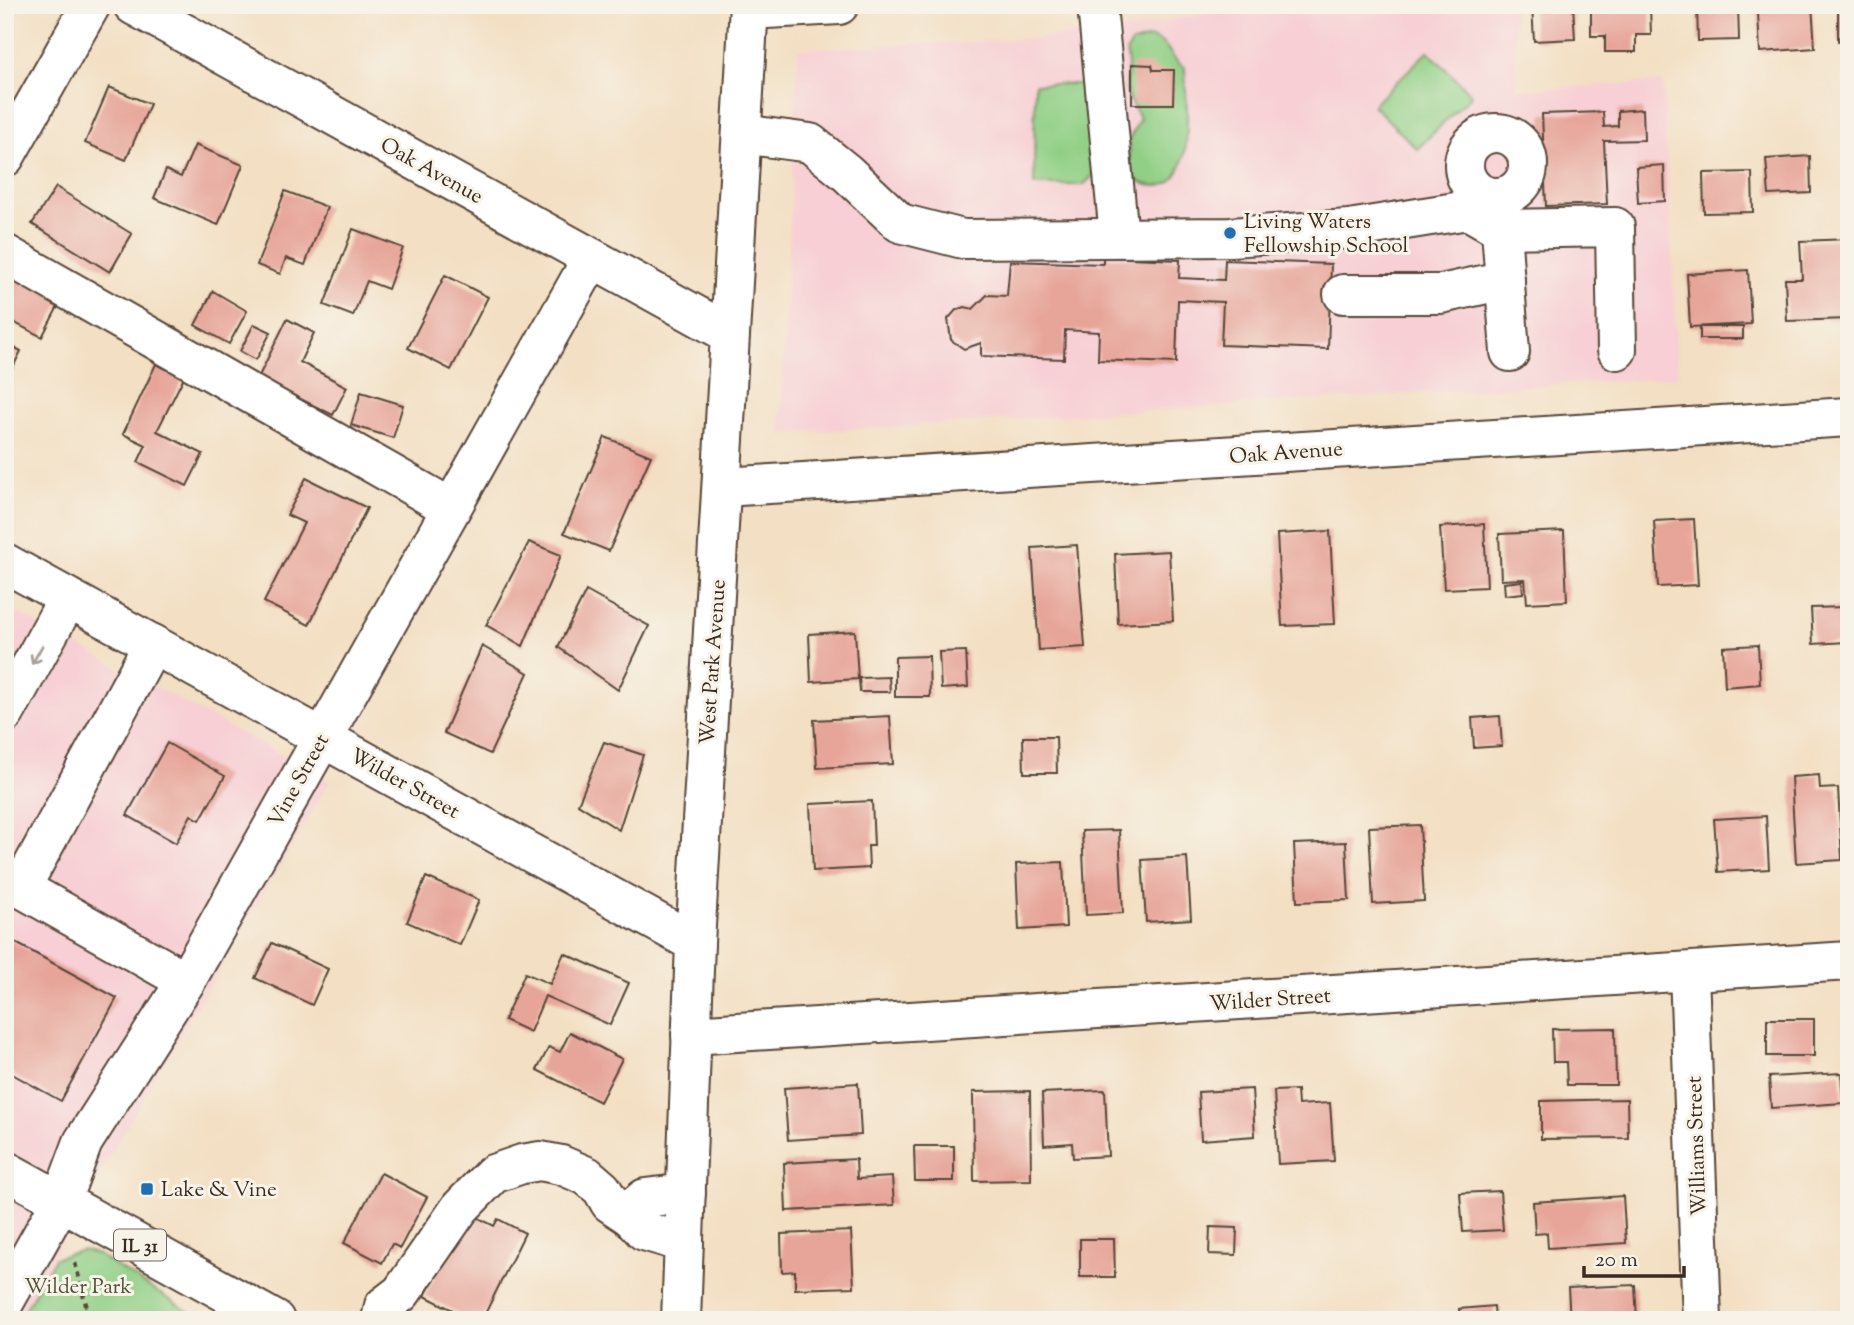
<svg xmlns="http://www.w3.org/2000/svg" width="1854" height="1325" font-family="'Sorts Mill Goudy',serif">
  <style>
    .built { fill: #f7cfd4 }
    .green { fill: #90cf85; stroke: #667c52; stroke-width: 2 }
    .building { fill: #e7a59a }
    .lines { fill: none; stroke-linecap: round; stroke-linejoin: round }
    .minor-casing { stroke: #574537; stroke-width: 42 }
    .major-casing { stroke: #574537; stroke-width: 42 }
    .path { stroke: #574537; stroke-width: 4.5; stroke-dasharray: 5 5; stroke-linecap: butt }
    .minor { stroke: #fff; stroke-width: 38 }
    .major { stroke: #fff; stroke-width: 38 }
    .oneway { stroke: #a79f9a }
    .poi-dot { fill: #1f6fb2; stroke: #f7f3e8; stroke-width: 2.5 }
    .labels { text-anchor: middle; stroke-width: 6; stroke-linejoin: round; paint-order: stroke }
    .shield { fill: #f7f3e8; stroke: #73665b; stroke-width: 2 }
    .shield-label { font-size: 19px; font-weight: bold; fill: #3b2a1e }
    .street-label { font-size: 21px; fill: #3b2a1e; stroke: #f7f3e8 }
    .poi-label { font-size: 21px; fill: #3b2a1e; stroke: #f7f3e8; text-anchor: start }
    .park-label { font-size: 21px; fill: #505338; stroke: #f7f3e8 }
  </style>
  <rect width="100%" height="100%" fill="#f7f3e8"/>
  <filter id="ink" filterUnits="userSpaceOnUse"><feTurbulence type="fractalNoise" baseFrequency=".0143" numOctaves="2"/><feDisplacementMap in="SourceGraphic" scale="14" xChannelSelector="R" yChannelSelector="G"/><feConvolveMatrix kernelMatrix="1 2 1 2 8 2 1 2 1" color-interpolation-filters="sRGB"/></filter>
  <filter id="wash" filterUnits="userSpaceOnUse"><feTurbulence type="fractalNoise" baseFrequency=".00686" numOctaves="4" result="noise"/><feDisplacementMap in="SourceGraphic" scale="28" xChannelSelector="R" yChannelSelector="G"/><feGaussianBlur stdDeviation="1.57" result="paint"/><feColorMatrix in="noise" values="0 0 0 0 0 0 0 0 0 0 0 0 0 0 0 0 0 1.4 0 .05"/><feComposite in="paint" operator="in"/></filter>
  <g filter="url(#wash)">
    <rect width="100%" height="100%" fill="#f3dfc3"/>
    <!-- built -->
    <g class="built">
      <polygon points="1240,5 1513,5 1518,90 1663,82 1678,377 780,434 798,49 1032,39 1134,29"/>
      <polygon points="5,606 330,781 105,1163 19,1320 5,1320"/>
    </g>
    <!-- green -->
    <g class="green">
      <path d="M1150,38c20,3 19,21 35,30 0,30 13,113 -26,118 -13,1 -21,-4 -29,-13l-1,-33 11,-22c-4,-10 -12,-16 -13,-26 -2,-13 4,-28 -1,-39l6,-10z"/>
      <polygon points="1428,51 1472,95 1417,149 1373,105"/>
      <polygon points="1035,84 1083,84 1099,91 1095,167 1091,178 1083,185 1034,185"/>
      <polygon points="83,1250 98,1255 202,1320 19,1320 55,1258"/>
    </g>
    <g id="blocks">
      <!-- building -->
      <g class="building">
        <polygon points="1532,5 1573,5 1575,39 1534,41"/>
        <polygon points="1591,5 1650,5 1651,35 1636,35 1636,52 1605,52 1605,36 1591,36"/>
        <polygon points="1697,5 1738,5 1739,40 1698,41"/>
        <polygon points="1743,5 1812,5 1815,48 1760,52 1758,13 1744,13"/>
        <rect x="1838" y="5" width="11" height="36"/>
        <polygon points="1132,64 1152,65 1153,70 1174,70 1173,104 1132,104"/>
        <polygon points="109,87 150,104 126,160 85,143"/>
        <polygon points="1643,109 1644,140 1604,141 1607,204 1546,206 1542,114 1603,112 1604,127 1618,126 1618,111"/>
        <polygon points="195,145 243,165 218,225 154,198 166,170 181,177"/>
        <polygon points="1810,156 1811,193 1769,195 1766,159"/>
        <polygon points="1664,165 1665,201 1638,203 1636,167"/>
        <polygon points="1752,172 1753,212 1704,213 1703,173"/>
        <polygon points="56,187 132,234 110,272 32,224"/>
        <polygon points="285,191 327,207 305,265 286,258 280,274 257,265"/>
        <polygon points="353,229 403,248 388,289 367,281 353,316 324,305"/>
        <polygon points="1849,239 1849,319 1787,321 1785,279 1802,279 1800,241"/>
        <polygon points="1103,257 1180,260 1179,278 1224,280 1225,260 1331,264 1328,349 1221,345 1223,302 1178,300 1176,363 1098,360 1099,332 1065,330 1064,359 981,356 981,343 964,349 951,340 948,319 956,310 965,307 973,309 987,295 1007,296 1010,261 1103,264"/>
        <polygon points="1748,270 1751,324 1690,327 1687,274"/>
        <polygon points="15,272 63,297 42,337 5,318 5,289"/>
        <polygon points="445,275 488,297 451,370 408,348"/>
        <polygon points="213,291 247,311 229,344 195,325"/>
        <polygon points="287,319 314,333 300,362 347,387 333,415 258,378"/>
        <polygon points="254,324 271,332 256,360 240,351"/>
        <rect x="1700" y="327" width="43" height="12"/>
        <polygon points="5,343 21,351 5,383"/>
        <polygon points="156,364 184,377 157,431 203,454 187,486 138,462 146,445 123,434"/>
        <polygon points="361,392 403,405 393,438 351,425"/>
        <polygon points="605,437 651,456 609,551 564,533"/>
        <polygon points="306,478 367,508 309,625 264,602 304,523 287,515"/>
        <polygon points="1694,519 1698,585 1658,587 1654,521"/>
        <polygon points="1484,524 1487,587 1444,589 1440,527"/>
        <polygon points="1330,531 1335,624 1282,626 1277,534"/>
        <polygon points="1564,531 1567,601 1527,603 1525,579 1501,580 1499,534"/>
        <polygon points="529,542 561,555 523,646 486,625"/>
        <polygon points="1077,545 1085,647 1039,650 1032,548"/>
        <polygon points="1169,551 1173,621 1118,624 1115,554"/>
        <polygon points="1522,581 1523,593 1505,595 1504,583"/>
        <polygon points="586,591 649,626 618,690 558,647"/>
        <polygon points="1845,607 1847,642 1813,644 1811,608"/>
        <polygon points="855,631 858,679 811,682 809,634"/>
        <polygon points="1758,645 1760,684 1725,687 1723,647"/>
        <polygon points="482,646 528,673 490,754 444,733"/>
        <polygon points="966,651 968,687 941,689 939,652"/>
        <polygon points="929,656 930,697 895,697 895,657"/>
        <polygon points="889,677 890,692 860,692 859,678"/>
        <polygon points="890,716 893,764 817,768 814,720"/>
        <polygon points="1500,716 1502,746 1474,748 1472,718"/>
        <polygon points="1023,737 1056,737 1057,773 1024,773"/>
        <polygon points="604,742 643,755 619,830 578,804"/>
        <polygon points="167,743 225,776 200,820 191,815 176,843 127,815"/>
        <polygon points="1819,775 1820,789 1838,788 1842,860 1796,863 1791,777"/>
        <polygon points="872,801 874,846 868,846 869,868 813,871 810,804"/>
        <polygon points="1766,816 1769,869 1718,872 1714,819"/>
        <polygon points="1420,825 1424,901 1373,904 1369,827"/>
        <polygon points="1119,830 1123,913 1086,915 1082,831"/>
        <polygon points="1346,842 1349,900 1297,902 1294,844"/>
        <polygon points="1187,857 1191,919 1146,922 1142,860"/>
        <polygon points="1063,862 1066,927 1019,930 1016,864"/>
        <polygon points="426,877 479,900 460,945 407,922"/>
        <polygon points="5,937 117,998 61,1101 5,1070"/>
        <polygon points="272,943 328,969 312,1005 255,978"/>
        <polygon points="564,953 629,983 610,1025 545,996 530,1032 504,1020 525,973 550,984"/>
        <rect x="1767" y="1019" width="47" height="37"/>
        <polygon points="1615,1028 1616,1085 1567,1085 1566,1062 1553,1062 1552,1029"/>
        <polygon points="570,1032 622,1059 600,1102 537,1070 549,1047 560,1052"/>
        <polygon points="1841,1073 1843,1103 1771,1108 1769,1077"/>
        <polygon points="858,1083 861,1135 788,1140 784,1088"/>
        <polygon points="1252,1089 1255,1136 1201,1140 1198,1092"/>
        <polygon points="1105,1090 1108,1156 1073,1158 1072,1143 1044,1145 1042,1093"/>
        <polygon points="1297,1090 1298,1105 1330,1103 1334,1161 1278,1164 1274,1091"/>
        <polygon points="1030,1091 1031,1180 974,1181 973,1092"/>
        <polygon points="1627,1099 1628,1138 1541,1139 1541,1101"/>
        <polygon points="914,1146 954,1146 954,1181 915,1181"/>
        <polygon points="856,1159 857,1179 892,1177 894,1205 786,1211 784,1163"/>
        <polygon points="381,1173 427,1197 400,1248 392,1244 382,1263 344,1243"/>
        <polygon points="1500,1191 1503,1230 1463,1232 1460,1193"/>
        <polygon points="1623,1196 1626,1243 1548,1248 1547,1233 1535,1234 1533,1202"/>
        <polygon points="467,1212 494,1226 498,1219 525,1233 482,1320 472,1320 425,1296"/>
        <polygon points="1210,1227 1237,1228 1236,1255 1209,1254"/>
        <polygon points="851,1231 854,1287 795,1289 795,1271 782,1272 781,1234"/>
        <polygon points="1080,1239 1114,1239 1115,1277 1080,1277"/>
        <polygon points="1635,1285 1637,1320 1570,1320 1568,1288"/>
        <polygon points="1494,1306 1495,1320 1460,1320 1459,1309"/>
      </g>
    </g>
  </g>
  <g filter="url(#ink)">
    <use href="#blocks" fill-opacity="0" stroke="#574537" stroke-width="2"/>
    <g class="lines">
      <!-- minor casing -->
      <g class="minor-casing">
        <g id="minor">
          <polyline points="133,5 730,334"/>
          <polyline points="1097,5 1119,237"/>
          <polyline points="749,10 839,5"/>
          <circle cx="1496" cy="165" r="32"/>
          <polyline points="742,134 810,143 847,173 900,223 963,239 1230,237 1349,229 1468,210 1501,229 1510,352"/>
          <polyline points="5,157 91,5"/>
          <polyline points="1501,229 1615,227 1617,350"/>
          <polyline points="5,254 451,508"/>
          <polyline points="1343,294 1441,294 1505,280"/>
          <polyline points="723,487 1849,417"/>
          <polyline points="5,563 695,943"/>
          <polyline points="153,644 21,888 186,981"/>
          <polyline points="5,713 68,598"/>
          <polyline points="1689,972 1702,1320"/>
          <polyline points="691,1035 1849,961"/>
          <polyline points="631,1217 632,1209 645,1198 686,1193"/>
          <polyline points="5,1301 61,1201 83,1142 186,981 592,258"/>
          <polyline points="381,1320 384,1306 401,1293 460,1208 493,1174 522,1164 540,1161 561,1165 587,1176 602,1189 610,1203 631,1217 644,1231 684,1243"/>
          <polyline points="681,1320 695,943 749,5"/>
        </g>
      </g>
      <!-- major casing -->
      <g class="major-casing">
        <polyline id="major" points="5,1170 275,1320"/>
      </g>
      <!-- path -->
      <polyline class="path" points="75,1263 90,1320"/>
      <!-- minor -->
      <use href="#minor" class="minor"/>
      <!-- major -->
      <use href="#major" class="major"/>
    </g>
    <!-- one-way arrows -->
    <defs><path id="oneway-shaft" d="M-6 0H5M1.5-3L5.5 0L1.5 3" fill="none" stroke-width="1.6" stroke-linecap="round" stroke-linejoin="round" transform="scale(1.75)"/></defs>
    <use class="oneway" href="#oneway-shaft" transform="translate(37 655) rotate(119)"/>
  </g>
  <!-- markers -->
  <g class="poi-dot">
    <circle cx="1230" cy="233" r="7"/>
    <rect x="140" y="1182" width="14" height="14" rx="3.5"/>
  </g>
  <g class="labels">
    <!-- shield labels -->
    <rect class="shield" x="114" y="1229.5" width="52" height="31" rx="5"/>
    <g class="shield-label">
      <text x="140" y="1252">IL 31</text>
    </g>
    <!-- street labels -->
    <g class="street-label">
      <text transform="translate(432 170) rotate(29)" y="7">Oak Avenue</text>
      <text transform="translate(1286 452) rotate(-4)" y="7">Oak Avenue</text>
      <text transform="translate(712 662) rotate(-86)" y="7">West Park Avenue</text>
      <text transform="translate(298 780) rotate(-61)" y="7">Vine Street</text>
      <text transform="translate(405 783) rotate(29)" y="7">Wilder Street</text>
      <text transform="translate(1270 999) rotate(-4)" y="7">Wilder Street</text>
      <text transform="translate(1696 1146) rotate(-92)" y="7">Williams Street</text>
    </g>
    <!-- poi labels -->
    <g class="poi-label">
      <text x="1244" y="228">Living Waters<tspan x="1244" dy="24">Fellowship School</tspan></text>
      <text x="161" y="1196">Lake &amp; Vine</text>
    </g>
    <!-- park labels -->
    <g class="park-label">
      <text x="78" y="1293">Wilder Park</text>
    </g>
  </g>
  <!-- margin -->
  <rect width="1854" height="1325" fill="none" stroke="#f7f3e8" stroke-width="28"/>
  <!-- scale -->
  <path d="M1584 1266v10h100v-10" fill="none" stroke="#3b2a1e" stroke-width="3.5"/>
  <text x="1595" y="1266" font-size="21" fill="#3b2a1e" stroke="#f7f3e8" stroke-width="5" paint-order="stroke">20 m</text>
</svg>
